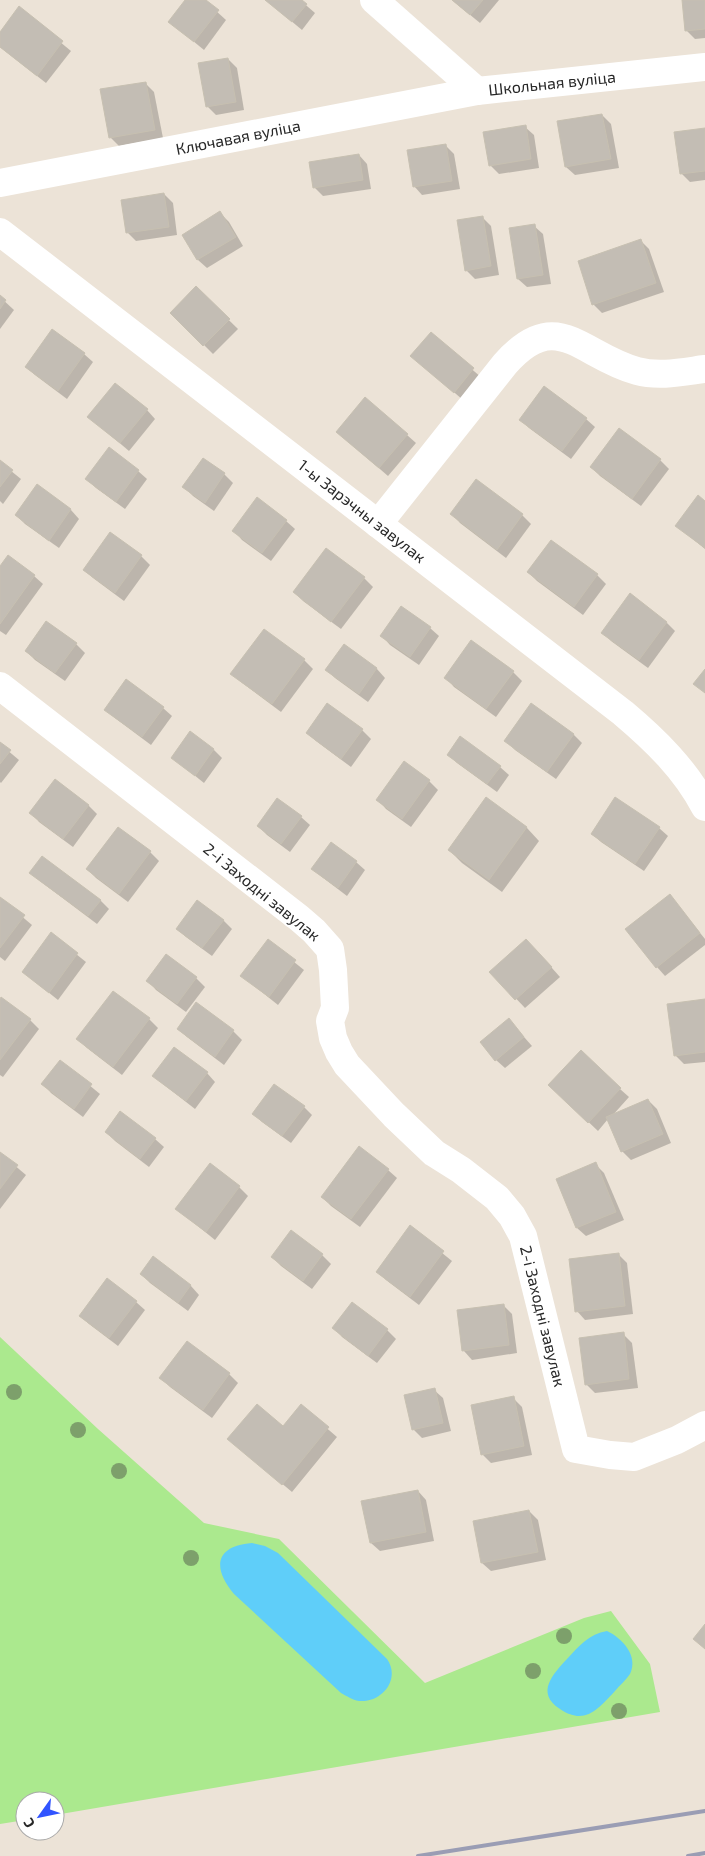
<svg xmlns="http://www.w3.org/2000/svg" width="705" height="1856" font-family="'Exo 2',sans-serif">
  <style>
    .green { fill: #abe98e }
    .water { fill: #5fcef9 }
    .shadow { fill: #0003 }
    .building { fill: #c3bdb4; stroke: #c7c0b1 }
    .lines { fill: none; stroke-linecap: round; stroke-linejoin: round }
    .minor { stroke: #fff; stroke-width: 28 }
    .rail { stroke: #9a9db4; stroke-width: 4 }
    .tree { fill: #7da06b }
    .labels { text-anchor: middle; stroke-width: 4; stroke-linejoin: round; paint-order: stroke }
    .street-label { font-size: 16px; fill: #282828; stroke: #fff }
  </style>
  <rect width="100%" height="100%" fill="#ece3d7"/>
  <!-- green -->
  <polygon class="green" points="0,1337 98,1429 204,1523 279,1539 425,1683 584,1618 611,1611 650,1664 660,1712 55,1815 55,1801 25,1801 25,1820 0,1824"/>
  <!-- water -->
  <g class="water">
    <path d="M252,1543l13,3 13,7 109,106c14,20 -5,44 -28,42 -7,-1 -12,-5 -18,-8l-107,-99c-22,-26 -19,-48 18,-51z"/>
    <path d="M607,1631c15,7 32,25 23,43 -4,6 -11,12 -15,17 -17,18 -30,35 -55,18 -25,-16 -7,-35 7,-50 12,-13 22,-25 40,-28z"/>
  </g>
  <!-- shadow -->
  <g class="shadow">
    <polygon points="187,0 204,0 226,20 204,50 170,22"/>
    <polygon points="266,0 300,0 315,13 302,30"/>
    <polygon points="452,0 499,0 480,23"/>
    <polygon points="684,0 705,0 705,38 695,39 686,30"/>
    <polygon points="19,8 71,51 46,83 0,47 0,34"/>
    <polygon points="228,59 237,68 244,110 216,115 207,106"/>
    <polygon points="145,83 154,92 163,138 119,146 110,137"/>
    <polygon points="602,115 611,124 619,168 575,175 566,167"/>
    <polygon points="525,127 534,135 539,168 499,174 490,165"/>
    <polygon points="705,129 705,180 690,182 681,173"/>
    <polygon points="445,145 454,154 460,189 422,195 414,186"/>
    <polygon points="359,155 367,164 371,189 323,196 314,187"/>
    <polygon points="164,194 173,203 177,235 136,241 127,232"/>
    <polygon points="220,213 229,222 243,246 207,268 198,260 183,236"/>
    <polygon points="482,217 491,226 499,275 475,279 466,270"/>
    <polygon points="534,226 543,234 551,284 527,287 518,279"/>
    <polygon points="641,241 649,249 664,292 602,313 593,304"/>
    <polygon points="196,288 238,329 213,354 172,313"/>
    <polygon points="0,297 14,310 0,329"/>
    <polygon points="431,334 482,378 463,400 412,356"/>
    <polygon points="84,354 93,362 67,399 35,375 26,367"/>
    <polygon points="147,410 155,419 129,451 89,417"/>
    <polygon points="586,419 595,427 571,459 529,428 521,420"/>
    <polygon points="337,432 407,435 416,443 388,476"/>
    <polygon points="203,459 224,474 233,483 214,511 193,496 184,487"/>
    <polygon points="660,460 669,469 641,506 600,476 591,467"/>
    <polygon points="0,462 21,479 3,504 0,501"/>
    <polygon points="138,471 147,479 125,509 96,488 87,479"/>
    <polygon points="477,481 522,515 531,524 506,558 460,523 452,514"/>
    <polygon points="37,486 71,510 79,519 59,548 25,524 16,515"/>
    <polygon points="705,502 705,549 677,526"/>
    <polygon points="286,521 295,529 271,561 242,540 234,531"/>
    <polygon points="110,534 141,556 150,565 124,601 93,578 84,570"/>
    <polygon points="551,541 597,575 606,584 583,615 537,581 528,572"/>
    <polygon points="0,568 34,576 43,584 6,635 0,631"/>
    <polygon points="364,578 373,587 341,629 303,601 294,592"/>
    <polygon points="667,623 675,631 648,668 611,641 603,632"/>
    <polygon points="430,628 439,636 419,665 390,645 382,636"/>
    <polygon points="76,644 85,653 65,681 35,660 26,651"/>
    <polygon points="344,646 377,669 385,678 368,702 335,678 327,670"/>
    <polygon points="304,660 313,669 281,712 241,682 232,674"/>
    <polygon points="513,672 522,681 496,717 454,687 446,678"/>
    <polygon points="163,708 172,716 151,745 115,718 106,710"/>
    <polygon points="362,730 371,739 351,767 316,741 307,733"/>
    <polygon points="573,734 582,743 556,779 515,750 506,741"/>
    <polygon points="0,744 19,760 1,783 0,782"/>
    <polygon points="214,750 222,758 204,783 173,758"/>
    <polygon points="448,754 500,767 509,775 497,792 457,763"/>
    <polygon points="429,781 438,790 411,827 386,809 378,800"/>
    <polygon points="486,799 527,828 539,841 502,892 462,863 449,850"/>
    <polygon points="88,805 97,814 73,847 39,822 31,813"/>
    <polygon points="301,817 310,825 290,852 267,835 258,826"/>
    <polygon points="118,828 150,852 159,861 128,902 96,878 87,869"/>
    <polygon points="659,828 668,836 644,871 601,842 592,834"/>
    <polygon points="356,862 365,870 347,896 322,877 313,869"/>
    <polygon points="31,873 100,900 109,909 97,924 40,881"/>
    <polygon points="670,896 705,939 705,945 665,976 657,967"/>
    <polygon points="0,898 32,925 5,961 0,957"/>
    <polygon points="223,920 232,929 212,956 186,937 177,929"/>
    <polygon points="51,934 86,962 58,1000 23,972"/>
    <polygon points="268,941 304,970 278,1005 242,976"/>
    <polygon points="535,949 560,977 525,1008 491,972"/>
    <polygon points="166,956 196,978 205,987 186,1012 156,990 148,981"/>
    <polygon points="0,1001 30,1020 39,1029 3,1077 0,1075"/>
    <polygon points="705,1001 705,1062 684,1064 675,1055"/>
    <polygon points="197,1004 233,1031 242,1040 224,1065 187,1037 178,1029"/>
    <polygon points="149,1019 158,1028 122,1075 87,1048 78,1039"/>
    <polygon points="509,1020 532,1046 505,1068 496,1060"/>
    <polygon points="60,1061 100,1094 83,1117 51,1093 43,1084"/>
    <polygon points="207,1073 215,1082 195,1109 163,1084 154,1076"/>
    <polygon points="620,1089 629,1097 612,1116 648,1100 657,1109 671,1143 631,1160 622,1151 608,1119 598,1131 559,1094"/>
    <polygon points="304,1107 312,1115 291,1143 262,1122 254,1114"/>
    <polygon points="106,1132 155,1139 164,1147 149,1167 115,1141"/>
    <polygon points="0,1153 26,1175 0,1209"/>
    <polygon points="595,1164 604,1173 624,1220 586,1236 577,1228 557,1180"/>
    <polygon points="388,1170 397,1178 360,1227 331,1206 322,1197"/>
    <polygon points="239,1187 248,1196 215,1240 177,1209"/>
    <polygon points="410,1227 452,1261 419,1305 386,1280 377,1271"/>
    <polygon points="618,1254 627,1263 633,1314 585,1320 577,1311"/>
    <polygon points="322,1255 331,1264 312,1289 281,1266 272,1257"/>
    <polygon points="153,1258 191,1286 199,1295 188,1311 150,1283 141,1274"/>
    <polygon points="136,1302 145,1310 118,1346 89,1324 80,1316"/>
    <polygon points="503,1305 512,1314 517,1353 472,1360 464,1351 458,1312"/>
    <polygon points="334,1328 387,1330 396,1339 377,1363 342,1337"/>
    <polygon points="623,1334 632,1343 638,1388 595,1393 586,1384"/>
    <polygon points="187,1343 229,1374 238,1383 212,1418 170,1387 161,1378"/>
    <polygon points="434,1390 443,1398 451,1431 422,1438 413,1429"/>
    <polygon points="513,1398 522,1407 532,1455 491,1463 482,1454"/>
    <polygon points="301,1406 337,1437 292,1492 229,1439 283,1427"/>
    <polygon points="418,1491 426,1500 434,1541 380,1551 371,1543"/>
    <polygon points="529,1511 538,1520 546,1560 491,1571 482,1563"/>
  </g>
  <!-- building -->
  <g class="building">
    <polygon points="185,0 206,0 219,10 194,42 168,22"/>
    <polygon points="265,0 302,0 307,4 292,22"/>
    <polygon points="452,0 483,0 470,15"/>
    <polygon points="682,0 705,0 705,29 685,31"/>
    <polygon points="19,6 63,41 37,76 0,47 0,32"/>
    <polygon points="228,58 236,102 206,107 198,63"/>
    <polygon points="146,82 155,130 109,138 100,89"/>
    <polygon points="602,114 611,159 565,167 557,121"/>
    <polygon points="526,125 531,159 489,166 483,132"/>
    <polygon points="705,128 705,171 680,174 674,132"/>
    <polygon points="446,144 452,181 413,187 407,150"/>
    <polygon points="359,154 363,180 313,188 309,162"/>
    <polygon points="164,193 169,227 126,233 121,200"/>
    <polygon points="220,211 236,237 197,260 182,235"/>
    <polygon points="483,216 491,266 465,271 457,220"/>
    <polygon points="535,224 543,275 517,279 509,228"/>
    <polygon points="641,239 656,283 592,305 578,261"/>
    <polygon points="196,286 230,319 203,346 170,313"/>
    <polygon points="0,295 6,300 0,309"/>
    <polygon points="52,329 85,353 58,391 25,367"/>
    <polygon points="431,332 474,368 454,393 410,356"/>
    <polygon points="115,383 148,409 120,443 87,417"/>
    <polygon points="544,386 587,418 562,451 519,420"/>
    <polygon points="365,397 408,434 379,468 336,432"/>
    <polygon points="619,428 661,459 632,499 590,467"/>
    <polygon points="109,447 139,470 116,502 85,479"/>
    <polygon points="203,458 225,473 205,503 182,487"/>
    <polygon points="0,460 13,470 0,487"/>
    <polygon points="476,479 523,514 497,550 450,514"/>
    <polygon points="37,484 71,509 49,541 15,515"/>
    <polygon points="698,495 705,501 705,548 675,526"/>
    <polygon points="257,497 287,520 262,553 232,531"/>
    <polygon points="110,532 142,555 115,593 83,570"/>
    <polygon points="551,540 598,574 574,607 527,572"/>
    <polygon points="326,548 365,577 331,622 293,592"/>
    <polygon points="8,555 35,575 0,624 0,566"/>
    <polygon points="630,593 667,622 639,660 601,633"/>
    <polygon points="401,606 431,627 410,657 380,636"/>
    <polygon points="46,621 77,643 55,673 25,651"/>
    <polygon points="264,629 305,659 272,704 230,674"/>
    <polygon points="471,640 514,671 486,709 444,678"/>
    <polygon points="344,644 377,668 359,694 325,670"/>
    <polygon points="705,669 705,693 693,684"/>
    <polygon points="126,679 164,707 142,737 104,710"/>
    <polygon points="327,703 363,729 341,759 306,733"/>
    <polygon points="531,703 574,734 547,772 504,741"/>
    <polygon points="190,731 214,749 195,776 171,758"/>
    <polygon points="460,736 501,766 487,784 447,755"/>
    <polygon points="0,742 11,750 0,764"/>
    <polygon points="404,761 430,780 402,819 376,800"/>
    <polygon points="55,779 89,805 63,839 29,813"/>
    <polygon points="486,797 527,827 489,880 448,850"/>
    <polygon points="615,797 660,827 635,864 591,834"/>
    <polygon points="277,798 302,816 281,844 257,826"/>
    <polygon points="118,827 151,851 119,894 86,869"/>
    <polygon points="331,842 357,861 338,888 311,869"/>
    <polygon points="42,856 101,900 88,916 29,873"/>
    <polygon points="670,894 700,933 656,968 625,929"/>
    <polygon points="0,897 25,915 0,948"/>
    <polygon points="197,900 224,920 202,948 176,929"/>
    <polygon points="51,932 78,953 49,993 22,972"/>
    <polygon points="268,939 296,960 269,997 240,976"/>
    <polygon points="526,939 552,967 515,1000 489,972"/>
    <polygon points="166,954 197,977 177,1004 146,981"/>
    <polygon points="113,991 150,1018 113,1067 76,1039"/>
    <polygon points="1,997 31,1019 0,1060 0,999"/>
    <polygon points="705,999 705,1052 674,1056 667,1004"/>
    <polygon points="196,1002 234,1030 215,1057 177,1029"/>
    <polygon points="509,1018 524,1037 495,1061 480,1042"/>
    <polygon points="174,1047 208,1072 186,1101 152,1076"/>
    <polygon points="581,1050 621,1088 588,1123 548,1085"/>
    <polygon points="60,1060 92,1084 74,1109 41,1084"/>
    <polygon points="274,1084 305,1106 282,1136 252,1114"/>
    <polygon points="648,1099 663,1134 621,1152 606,1117"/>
    <polygon points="120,1111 156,1138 140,1159 105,1132"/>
    <polygon points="359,1146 389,1169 351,1219 321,1197"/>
    <polygon points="0,1152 18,1165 0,1189"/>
    <polygon points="596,1162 616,1212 576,1228 556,1179"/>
    <polygon points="210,1163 240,1186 206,1232 175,1209"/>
    <polygon points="410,1225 444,1251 410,1297 376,1272"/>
    <polygon points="291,1230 323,1254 303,1281 271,1257"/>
    <polygon points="619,1253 625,1306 575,1312 569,1259"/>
    <polygon points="153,1256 191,1285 178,1303 140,1274"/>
    <polygon points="107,1278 137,1301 109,1338 79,1316"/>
    <polygon points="352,1302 388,1329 368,1356 332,1328"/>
    <polygon points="504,1304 509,1345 462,1351 457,1310"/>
    <polygon points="624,1332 629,1379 585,1385 579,1338"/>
    <polygon points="187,1341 230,1373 203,1410 159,1378"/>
    <polygon points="435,1388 443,1423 412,1430 404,1395"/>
    <polygon points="514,1396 524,1446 481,1455 471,1405"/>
    <polygon points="257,1404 283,1426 301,1404 329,1427 282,1485 227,1439"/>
    <polygon points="418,1490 426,1532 370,1543 361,1501"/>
    <polygon points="529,1510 538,1552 481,1563 473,1521"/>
    <polygon points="705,1624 705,1649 693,1639"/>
  </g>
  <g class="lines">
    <!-- minor -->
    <g class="minor">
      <polyline points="374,0 477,91"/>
      <polyline points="0,183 477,91 705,67"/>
      <path d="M0,232l623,481c32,27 62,56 82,94"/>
      <path d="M378,524l127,-160c52,-59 76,-8 132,7 22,6 45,1 68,-2"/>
      <polyline points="0,686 299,918 314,931 330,949 333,970 335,1008 330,1021 333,1038 339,1052 347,1065 394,1115 434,1153 461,1170 497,1198 512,1216 523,1236 576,1449 610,1455 634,1457 677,1440 705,1425"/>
    </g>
    <!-- rail -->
    <g class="rail">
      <polyline points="418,1856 705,1811"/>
      <polyline points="688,1856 705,1853"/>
    </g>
  </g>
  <!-- trees -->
  <g class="tree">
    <circle cx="14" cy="1392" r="8"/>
    <circle cx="78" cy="1430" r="8"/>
    <circle cx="119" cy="1471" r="8"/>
    <circle cx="191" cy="1558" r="8"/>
    <circle cx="564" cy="1636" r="8"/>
    <circle cx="533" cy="1671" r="8"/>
    <circle cx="619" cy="1711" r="8"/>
  </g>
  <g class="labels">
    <!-- street labels -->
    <g class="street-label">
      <text transform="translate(552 83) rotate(-6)" y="6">Школьная вуліца</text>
      <text transform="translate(238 137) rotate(-11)" y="6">Ключавая вуліца</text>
      <text transform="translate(362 511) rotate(38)" y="6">1-ы Зарэчны завулак</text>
      <text transform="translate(262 892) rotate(39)" y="6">2-і Заходні завулак</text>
      <text transform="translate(543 1316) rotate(76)" y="6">2-і Заходні завулак</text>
    </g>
  </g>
  <!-- north arrow -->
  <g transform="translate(40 1816) rotate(237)"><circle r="24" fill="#ffffff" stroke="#a9a9a9"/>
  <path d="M0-4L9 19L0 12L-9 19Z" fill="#3154ff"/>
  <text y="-8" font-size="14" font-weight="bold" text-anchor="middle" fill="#282828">С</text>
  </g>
</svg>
